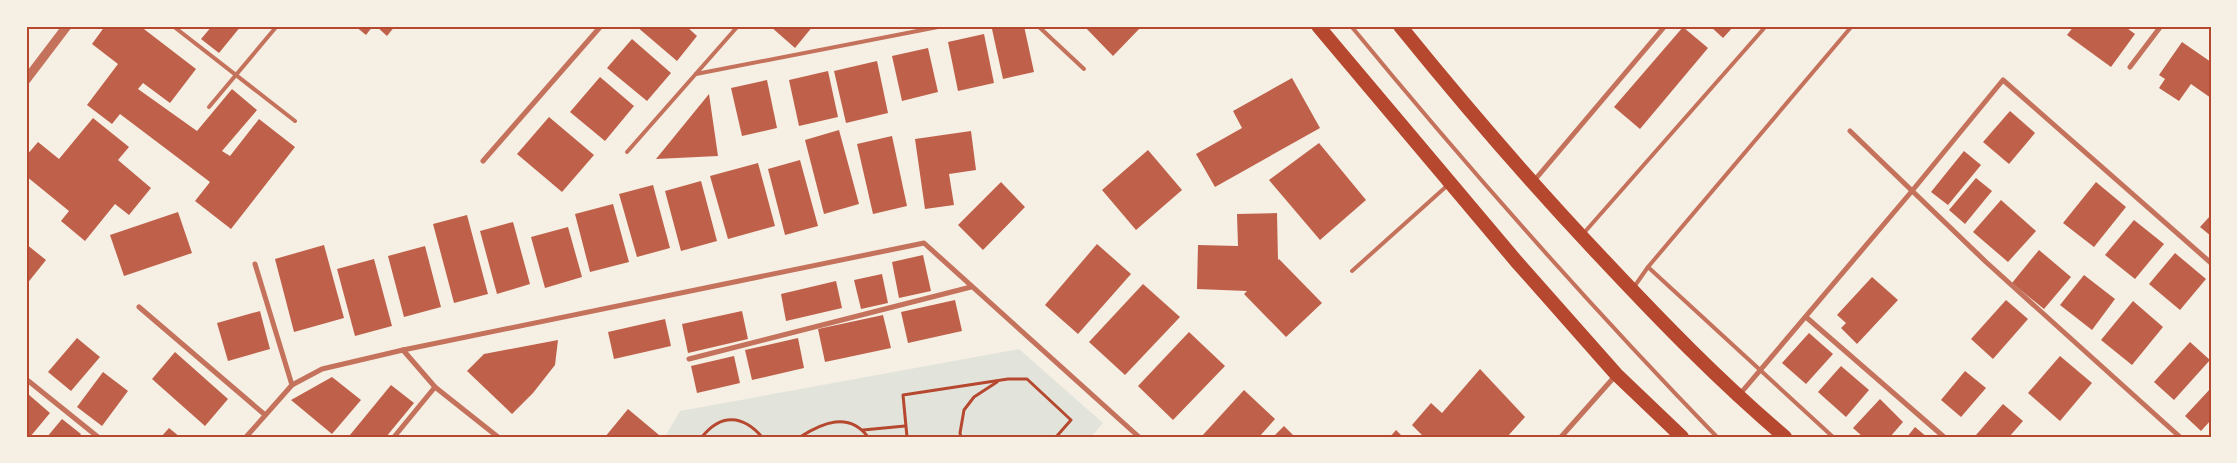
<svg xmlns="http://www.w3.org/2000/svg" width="2237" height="463" font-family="Quicksand,sans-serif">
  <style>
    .green { fill: #e2e4dc }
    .building { fill: #bf614a }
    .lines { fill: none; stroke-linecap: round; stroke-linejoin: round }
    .path { stroke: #b5482f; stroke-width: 3 }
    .service { stroke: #c5725c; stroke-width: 4 }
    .minor { stroke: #c5725c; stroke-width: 5 }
    .tertiary { stroke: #c5725c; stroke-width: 9 }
    .trunk { stroke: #b5482f; stroke-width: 14 }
    .neatline { fill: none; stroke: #b5482f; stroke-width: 2 }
  </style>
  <rect width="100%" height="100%" fill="#f6efe4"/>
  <!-- green -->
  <polygon class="green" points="1019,349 1103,423 1091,437 665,437 680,411"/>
  <!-- building -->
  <g class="building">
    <polygon points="105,26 140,26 196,69 170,103 143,83 138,89 197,131 232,89 257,110 222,151 230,156 259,119 295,147 231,229 195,201 210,182 120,114 112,124 87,105 118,64 92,44"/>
    <polygon points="212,26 241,26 219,53 201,39"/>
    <polygon points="355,26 373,26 366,35"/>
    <polygon points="376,26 395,26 387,36"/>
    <polygon points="636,26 686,26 697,36 677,61"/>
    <polygon points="770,26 813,26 795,48"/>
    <polygon points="1005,26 1024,26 1034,72 1003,79 992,29"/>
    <polygon points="1084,26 1142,26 1113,56"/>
    <polygon points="1710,26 1734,26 1723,38"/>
    <polygon points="2074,26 2124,26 2135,34 2111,67 2067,35"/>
    <polygon points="1683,27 1708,48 1640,129 1614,107"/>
    <polygon points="984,34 994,83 958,91 948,42"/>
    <polygon points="632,39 671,73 647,101 607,68"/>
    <polygon points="2182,42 2211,62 2211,98 2191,84 2179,101 2159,88 2165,79 2159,75"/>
    <polygon points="928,48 938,92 902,101 892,56"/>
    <polygon points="877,61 888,113 846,123 834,71"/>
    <polygon points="828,71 838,117 799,126 789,80"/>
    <polygon points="600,77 634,106 605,141 570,112"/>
    <polygon points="1292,78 1320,128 1215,187 1196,154 1242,128 1233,111"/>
    <polygon points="767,80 777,128 742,136 731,88"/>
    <polygon points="709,94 718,156 656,159"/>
    <polygon points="2010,111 2035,133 2009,164 1983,142"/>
    <polygon points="549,117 594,155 562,192 517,154"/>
    <polygon points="93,118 129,147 118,160 151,188 129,215 115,204 85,241 61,221 69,211 26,176 26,156 38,142 59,159"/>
    <polygon points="839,130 859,204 824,214 805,140"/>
    <polygon points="971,131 976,170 949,174 954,205 925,209 915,139"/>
    <polygon points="892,136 907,206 873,214 857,144"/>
    <polygon points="1319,143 1366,200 1320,240 1269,180"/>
    <polygon points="1148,150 1182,190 1136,230 1102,190"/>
    <polygon points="1964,151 1981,165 1948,205 1931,192"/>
    <polygon points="800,160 818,226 785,235 768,169"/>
    <polygon points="758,163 775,226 728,239 710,176"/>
    <polygon points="1976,178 1992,191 1965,224 1949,210"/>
    <polygon points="701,181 717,241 681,251 665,191"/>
    <polygon points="1001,182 1025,207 983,250 958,225"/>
    <polygon points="2096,182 2126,207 2094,247 2063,223"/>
    <polygon points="653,185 670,248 637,257 619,194"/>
    <polygon points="2001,200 2036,231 2008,262 1973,232"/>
    <polygon points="613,204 629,262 590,272 575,214"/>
    <polygon points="178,212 192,253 124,276 110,235"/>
    <polygon points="1277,213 1278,260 1279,259 1322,303 1286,337 1244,294 1247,291 1197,289 1198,245 1238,246 1237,214"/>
    <polygon points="467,215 488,294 454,303 433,224"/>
    <polygon points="2211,215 2211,236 2200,227"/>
    <polygon points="2134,220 2164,244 2135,279 2105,255"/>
    <polygon points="513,222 530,284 497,294 480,231"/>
    <polygon points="568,227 582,277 545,288 531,237"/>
    <polygon points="26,244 46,260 26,285"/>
    <polygon points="1097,244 1131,274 1078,334 1045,305"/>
    <polygon points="324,245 344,318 294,332 275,259"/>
    <polygon points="425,246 441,307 404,317 388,256"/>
    <polygon points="2039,250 2071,277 2044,309 2012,283"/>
    <polygon points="2175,253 2206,279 2180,310 2149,284"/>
    <polygon points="923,255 931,291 899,298 892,262"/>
    <polygon points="374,259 392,326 355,336 337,269"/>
    <polygon points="882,274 888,303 861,309 854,280"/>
    <polygon points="2084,275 2115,299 2092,330 2060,305"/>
    <polygon points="1872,277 1898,300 1857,344 1841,328 1846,323 1837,315"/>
    <polygon points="836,281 842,308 786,321 781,294"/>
    <polygon points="1143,284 1180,317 1125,375 1089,342"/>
    <polygon points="955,300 962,331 908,343 901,312"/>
    <polygon points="2006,300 2028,319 1993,359 1971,339"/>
    <polygon points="2133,301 2163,327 2132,365 2101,340"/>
    <polygon points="260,311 270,349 228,361 217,323"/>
    <polygon points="742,311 748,339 688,353 682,324"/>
    <polygon points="883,315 891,348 825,362 818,329"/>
    <polygon points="665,319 671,346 614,359 608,332"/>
    <polygon points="1189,332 1225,366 1173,420 1138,386"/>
    <polygon points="1809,333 1833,354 1806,384 1782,363"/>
    <polygon points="77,338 100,357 71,391 48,372"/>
    <polygon points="798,338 804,368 752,380 745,350"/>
    <polygon points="558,340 555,365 533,393 512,414 467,371 484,354"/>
    <polygon points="2190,342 2210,360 2174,400 2154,382"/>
    <polygon points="175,352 228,399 205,426 152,379"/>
    <polygon points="734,356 740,383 697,393 691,366"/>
    <polygon points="2060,356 2092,383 2060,421 2028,393"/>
    <polygon points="1841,366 1869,390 1846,417 1818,392"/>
    <polygon points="1480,369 1525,417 1507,437 1424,437 1412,425 1431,403 1442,413"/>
    <polygon points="1965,371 1986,388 1961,417 1941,400"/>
    <polygon points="103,372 128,391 102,426 77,407"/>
    <polygon points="332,377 361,400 332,434 291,400"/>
    <polygon points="391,385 414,403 386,437 353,437 350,435"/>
    <polygon points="2211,388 2211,420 2201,431 2185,416"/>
    <polygon points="1244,390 1275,419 1259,437 1201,437"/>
    <polygon points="28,394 50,413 30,437 26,437"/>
    <polygon points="1880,399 1903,422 1890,437 1863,437 1853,428"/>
    <polygon points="2003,404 2023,421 2009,437 1978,437 1976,435"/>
    <polygon points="628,409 659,435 658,437 605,437"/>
    <polygon points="62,419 81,434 79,437 47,437"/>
    <polygon points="1284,426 1295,437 1273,437"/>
    <polygon points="1915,427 1927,437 1907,437"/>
    <polygon points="169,428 180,437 161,437"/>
    <polygon points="1396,430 1403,437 1390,437"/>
  </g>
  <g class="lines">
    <!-- path -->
    <g class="path">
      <polyline points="863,430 905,426"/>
      <path d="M702,437c19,-24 41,-22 60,0"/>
      <path d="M800,437c22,-14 49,-26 68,0"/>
      <polyline points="907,437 903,395 1008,379 1027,379 1071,420 1056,437"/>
      <polyline points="961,437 960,433 964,410 974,397 997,382"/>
    </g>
    <!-- service -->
    <g class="service">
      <polyline points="173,26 295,121"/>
      <polyline points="1038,26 1084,69"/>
      <path d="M1351,26c117,142 238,279 366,411"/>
      <polyline points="696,74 943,26"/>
      <polyline points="209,107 277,26"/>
      <polyline points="627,152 738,26"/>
      <polyline points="1583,234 1766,26"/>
      <polyline points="1648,267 1833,437"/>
      <polyline points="1352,271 1449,184"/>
      <polyline points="1634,287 1648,267 1852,26"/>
    </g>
    <!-- minor -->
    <g class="minor">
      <polyline points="2130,67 2161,26"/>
      <polyline points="1850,131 1986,262 2180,437"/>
      <polyline points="483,161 601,26"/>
      <polyline points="1533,182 1665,26"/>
      <polyline points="255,264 292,385"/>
      <polyline points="139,307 264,414"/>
      <polyline points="1806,317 1944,437"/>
      <polyline points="403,350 435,387 498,437"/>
      <polyline points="689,359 971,287"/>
      <polyline points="26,379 98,437"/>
      <polyline points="1740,394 1912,191 2003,80 2211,263"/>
      <polyline points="246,437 292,385 322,369 403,350 924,243 1139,437"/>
      <polyline points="394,437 435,387"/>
      <polyline points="1561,437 1616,375"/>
    </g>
    <!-- tertiary -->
    <polyline class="tertiary" points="26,80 67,26"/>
    <!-- trunk -->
    <g class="trunk">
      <polyline points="1318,26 1516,261 1616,374 1682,437"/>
      <path d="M1400,26c64,79 131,157 201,231 59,63 118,124 184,180"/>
    </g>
  </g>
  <!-- border -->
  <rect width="2237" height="463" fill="none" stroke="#f6efe4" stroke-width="55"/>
  <rect x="28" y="28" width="2182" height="408" class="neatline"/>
</svg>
